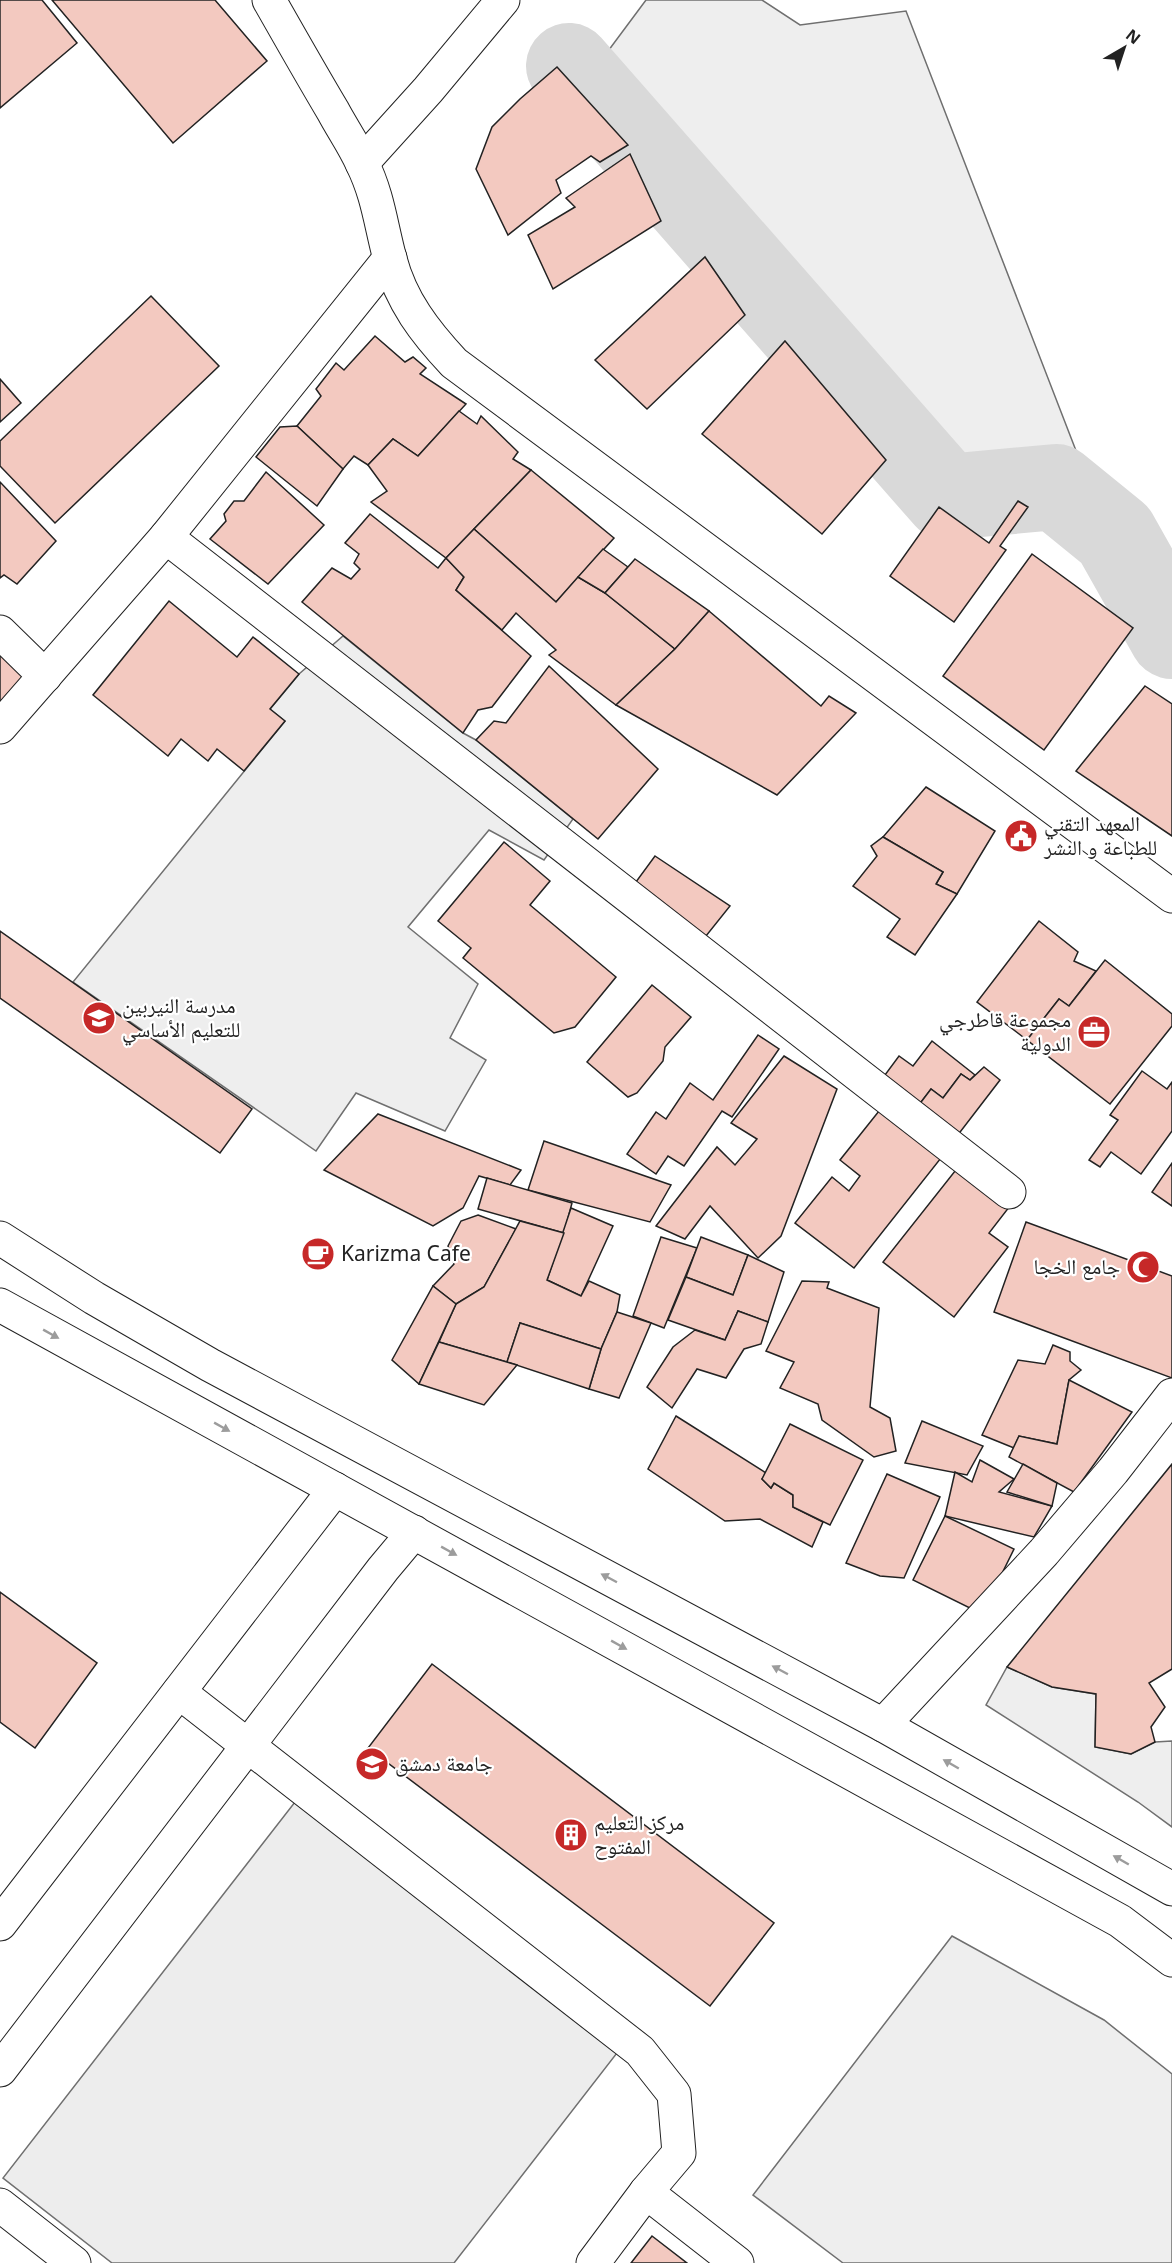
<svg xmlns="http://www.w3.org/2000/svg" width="1172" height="2263" font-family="'Noto Sans','Noto Naskh Arabic',sans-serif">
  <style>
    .green { fill: #eee; stroke: #6f6f6f; stroke-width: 1.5 }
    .parking { fill: #ededed; stroke: #6f6f6f; stroke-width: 1.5 }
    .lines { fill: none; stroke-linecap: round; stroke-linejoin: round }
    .river { stroke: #d9d9d9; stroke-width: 86 }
    .building { fill: #f3c9c0; stroke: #222; stroke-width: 1.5 }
    .minor-casing { stroke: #222; stroke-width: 35 }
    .major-casing { stroke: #222; stroke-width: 35 }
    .minor { stroke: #fff; stroke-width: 33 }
    .major { stroke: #fff; stroke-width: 33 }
    .oneway { fill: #9c9c9c }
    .labels { text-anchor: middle; stroke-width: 4.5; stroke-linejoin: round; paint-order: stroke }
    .poi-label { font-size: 21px; fill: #222; stroke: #fff; text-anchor: start }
  </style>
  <rect width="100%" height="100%" fill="#fff"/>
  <!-- green -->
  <g class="green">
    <polygon points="646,0 762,0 800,25 906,11 1097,505 1055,475 951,485 588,78"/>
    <polygon points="343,636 463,733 476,740 573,819 544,860 489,830 408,927 478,984 450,1038 486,1060 445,1131 356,1093 316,1151 73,982 285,721 270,709 299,674"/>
    <polygon points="1007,1667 1052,1687 1096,1694 1095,1747 1131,1754 1155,1742 1172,1741 1172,1827 1138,1802 986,1705"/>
    <polygon points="952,1936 1104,2020 1172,2074 1172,2263 843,2263 753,2195"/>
  </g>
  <!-- parking -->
  <polygon class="parking" points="295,1802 617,2053 454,2263 112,2263 3,2178"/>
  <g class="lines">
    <!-- river -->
    <polyline class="river" points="569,66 947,497 1056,487 1115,535 1172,636"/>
  </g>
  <!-- building -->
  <g class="building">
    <polygon points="0,0 42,0 77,43 0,108"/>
    <polygon points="52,0 215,0 267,61 173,143"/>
    <polygon points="557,67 628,145 600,162 591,156 556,180 561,193 508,235 476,169 492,127 520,99"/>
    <polygon points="630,154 661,221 553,289 528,235 575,207 566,198"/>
    <polygon points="705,257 745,315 647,409 595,360"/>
    <polygon points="151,296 219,366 55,523 0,466 0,441"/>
    <polygon points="375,336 405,362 413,357 426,368 420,374 466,404 418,456 393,439 368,465 354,456 343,469 297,426 321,396 316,389 336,363 344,370"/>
    <polygon points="785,341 886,460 822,534 702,434"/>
    <polygon points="0,379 21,403 0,422"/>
    <polygon points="459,411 477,424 481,416 518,452 513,459 531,470 446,558 371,502 387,491 368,465 393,439 418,456"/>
    <polygon points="297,426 343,469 317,506 256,457 280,427"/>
    <polygon points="531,470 614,538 556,602 474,529"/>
    <polygon points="266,472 324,525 268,584 210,539 226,521 224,514 234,501 244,501"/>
    <polygon points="0,482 56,541 17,584 4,575 0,578"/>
    <polygon points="1018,501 1028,507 1000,546 1006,550 954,622 890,576 939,507 989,543"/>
    <polygon points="370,514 438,568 446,558 464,577 456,590 531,656 492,707 478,710 463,733 302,602 332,568 351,579 360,569 354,563 359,554 345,543"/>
    <polygon points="474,529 556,602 578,577 605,593 675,649 616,705 549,655 556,650 516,613 502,630 456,590 464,577 446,558"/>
    <polygon points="603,549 628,567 605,593 578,577"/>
    <polygon points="1032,554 1133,628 1044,750 943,676"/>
    <polygon points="635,559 709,611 675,649 605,593"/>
    <polygon points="169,601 237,657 253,637 299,674 270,709 285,721 244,771 217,749 208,761 181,739 168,756 93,695"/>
    <polygon points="709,611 821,706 829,696 856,713 777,795 616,705 675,649"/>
    <polygon points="0,650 26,673 0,702"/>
    <polygon points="549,666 658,769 598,839 476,740 494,721 506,723"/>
    <polygon points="1145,686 1172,704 1172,836 1076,771"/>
    <polygon points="926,787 995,831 957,894 936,884 943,872 883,837"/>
    <polygon points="883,837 943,872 936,884 957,894 915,955 887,937 900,919 853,886 877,856 871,846"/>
    <polygon points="504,842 550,881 530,905 616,977 575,1027 554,1033 463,958 471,948 438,921"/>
    <polygon points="655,856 730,906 698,946 630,890"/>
    <polygon points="1039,921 1078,952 1074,961 1096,971 1069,1006 1059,999 1027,1040 977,1002"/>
    <polygon points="0,931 252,1109 220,1153 0,998"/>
    <polygon points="1105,960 1172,1014 1172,1026 1110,1104 1027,1040 1059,999 1069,1006"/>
    <polygon points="652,985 691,1017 665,1047 663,1061 637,1093 628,1097 587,1062"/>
    <polygon points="758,1035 779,1049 732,1117 722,1111 684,1166 668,1156 656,1174 627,1154 656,1112 666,1119 690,1083 713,1100"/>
    <polygon points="932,1041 975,1075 970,1080 961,1074 943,1098 931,1089 915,1110 879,1083 899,1056 913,1066"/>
    <polygon points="784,1056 837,1089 781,1236 758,1258 710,1206 685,1239 656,1226 717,1147 735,1165 757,1139 731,1123"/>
    <polygon points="984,1067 1000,1080 954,1140 915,1110 931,1089 943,1098 961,1074 970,1080"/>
    <polygon points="1142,1071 1167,1089 1172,1082 1172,1131 1141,1174 1111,1152 1100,1167 1089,1160 1118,1120 1110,1115"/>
    <polygon points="879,1111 941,1158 854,1268 795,1223 832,1177 849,1191 860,1176 840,1160"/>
    <polygon points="378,1114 521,1170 510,1185 479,1176 463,1208 433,1226 324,1170"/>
    <polygon points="544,1141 671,1185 650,1222 528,1190"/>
    <polygon points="1172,1163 1172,1206 1152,1192"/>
    <polygon points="959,1166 1010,1206 989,1233 1008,1247 954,1317 883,1262"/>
    <polygon points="487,1178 572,1203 564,1233 478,1209"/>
    <polygon points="571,1208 613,1226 581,1296 547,1280"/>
    <polygon points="478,1215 516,1229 484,1287 456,1304 433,1286 454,1264 448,1246 461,1221"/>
    <polygon points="520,1221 564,1233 547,1280 581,1296 589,1281 620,1295 617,1312 601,1349 520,1323 507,1362 439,1342 456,1304 484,1287"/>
    <polygon points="1026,1222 1172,1276 1172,1378 994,1312"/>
    <polygon points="661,1237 697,1248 664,1328 633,1316"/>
    <polygon points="701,1237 748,1255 733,1295 686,1277"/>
    <polygon points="748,1255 784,1272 768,1322 738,1311 725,1340 668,1320 686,1277 733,1295"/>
    <polygon points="802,1281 829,1282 827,1288 879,1308 870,1407 890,1418 896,1451 874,1457 822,1420 818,1404 780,1388 794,1362 766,1351"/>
    <polygon points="433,1286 456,1304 419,1384 392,1360"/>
    <polygon points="738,1311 768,1322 761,1344 744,1349 726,1378 697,1369 672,1408 647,1387 673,1347 695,1330 725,1340"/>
    <polygon points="617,1312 651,1323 619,1398 589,1389 601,1349"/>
    <polygon points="520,1323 601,1349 589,1389 507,1362"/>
    <polygon points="439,1342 517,1365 484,1405 419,1384"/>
    <polygon points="1053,1345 1070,1352 1070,1361 1081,1370 1069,1380 1057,1444 1019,1436 1014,1448 982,1435 1018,1360 1045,1364"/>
    <polygon points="1069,1380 1132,1412 1074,1492 1009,1457 1019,1436 1057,1444"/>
    <polygon points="676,1416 766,1473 762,1479 771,1488 774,1483 793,1495 793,1507 823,1522 812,1547 760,1519 725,1521 648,1469"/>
    <polygon points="922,1421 983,1446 967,1475 905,1463"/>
    <polygon points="790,1424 863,1460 830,1525 793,1507 793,1495 774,1483 771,1488 762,1479"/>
    <polygon points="980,1460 1014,1479 999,1492 1052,1506 1034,1537 945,1516 955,1472 972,1482"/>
    <polygon points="1023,1464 1057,1483 1052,1506 1007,1492"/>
    <polygon points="1172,1464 1172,1669 1149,1683 1165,1707 1151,1727 1155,1742 1131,1754 1095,1747 1096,1694 1052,1687 1007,1667"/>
    <polygon points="887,1474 940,1497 904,1578 880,1576 846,1563"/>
    <polygon points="945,1516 1014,1549 982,1614 913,1580"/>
    <polygon points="0,1592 97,1663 35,1748 0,1722"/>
    <polygon points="432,1664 774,1923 710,2006 368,1748"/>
    <polygon points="652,2236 687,2263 631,2263"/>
  </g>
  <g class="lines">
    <!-- minor casing -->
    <g class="minor-casing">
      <g id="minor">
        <path d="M269,0c21,37 42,74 64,111 9,17 21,34 29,52 16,32 19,63 28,96 11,42 35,73 64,104l718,533"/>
        <polyline points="362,163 428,90 503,0"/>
        <polyline points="166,537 1009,1192"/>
        <polyline points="0,632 45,676"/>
        <polyline points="0,727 166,537 390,258"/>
        <polyline points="179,1692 640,2051 674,2094 679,2153 646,2192 593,2263"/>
        <polyline points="883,1725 1044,1552 1113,1471 1172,1395"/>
        <polyline points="0,1924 335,1489"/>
        <polyline points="0,2070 383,1569 414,1532"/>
        <polyline points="646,2192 737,2263"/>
        <polyline points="0,2205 74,2263"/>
      </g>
    </g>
    <!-- major casing -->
    <g class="major-casing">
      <g id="major">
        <polyline points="0,1238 94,1298 210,1365 883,1725 1172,1889"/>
        <polyline points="0,1305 1120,1921 1172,1960"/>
      </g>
    </g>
    <!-- minor -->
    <use href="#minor" class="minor"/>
    <!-- major -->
    <use href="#major" class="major"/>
  </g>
  <!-- one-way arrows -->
  <defs><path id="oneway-solid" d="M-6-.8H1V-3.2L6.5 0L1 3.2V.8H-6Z" transform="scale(1.5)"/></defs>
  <g class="oneway">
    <use href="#oneway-solid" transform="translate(51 1334) rotate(29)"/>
    <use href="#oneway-solid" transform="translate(222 1427) rotate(29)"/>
    <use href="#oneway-solid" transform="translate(449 1551) rotate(29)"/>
    <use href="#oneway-solid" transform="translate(609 1578) rotate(-152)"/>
    <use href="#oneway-solid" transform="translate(619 1645) rotate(29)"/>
    <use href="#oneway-solid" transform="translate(780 1670) rotate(-152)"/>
    <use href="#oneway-solid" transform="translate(951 1764) rotate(-150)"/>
    <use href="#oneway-solid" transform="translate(1121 1860) rotate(-150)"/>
  </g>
  <!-- icons -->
  <defs>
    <g id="civic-disc" transform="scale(1.725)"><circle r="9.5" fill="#c62828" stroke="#fff"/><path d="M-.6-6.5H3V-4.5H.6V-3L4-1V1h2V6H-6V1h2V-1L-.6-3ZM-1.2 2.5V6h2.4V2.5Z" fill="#fff"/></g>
    <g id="school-disc" transform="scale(1.725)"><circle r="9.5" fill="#c62828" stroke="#fff"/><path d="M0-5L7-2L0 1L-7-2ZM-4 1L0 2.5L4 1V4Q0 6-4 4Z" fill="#fff"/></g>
    <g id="office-disc" transform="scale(1.725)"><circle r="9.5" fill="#c62828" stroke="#fff"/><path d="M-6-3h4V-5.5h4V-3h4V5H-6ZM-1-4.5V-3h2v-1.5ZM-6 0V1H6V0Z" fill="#fff"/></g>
    <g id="cafe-disc" transform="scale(1.725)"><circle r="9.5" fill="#c62828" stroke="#fff"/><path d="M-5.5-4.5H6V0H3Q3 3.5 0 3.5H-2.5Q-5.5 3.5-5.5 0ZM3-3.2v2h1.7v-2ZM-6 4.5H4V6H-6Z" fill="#fff"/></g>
    <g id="mosque-disc" transform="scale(1.725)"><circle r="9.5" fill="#c62828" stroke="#fff"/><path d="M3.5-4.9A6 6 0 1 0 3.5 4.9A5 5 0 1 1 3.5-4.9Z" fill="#fff"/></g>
    <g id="university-disc" transform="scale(1.725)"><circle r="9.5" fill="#c62828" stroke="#fff"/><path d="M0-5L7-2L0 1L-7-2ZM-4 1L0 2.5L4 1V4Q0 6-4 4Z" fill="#fff"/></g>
    <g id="building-disc" transform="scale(1.725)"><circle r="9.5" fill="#c62828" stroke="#fff"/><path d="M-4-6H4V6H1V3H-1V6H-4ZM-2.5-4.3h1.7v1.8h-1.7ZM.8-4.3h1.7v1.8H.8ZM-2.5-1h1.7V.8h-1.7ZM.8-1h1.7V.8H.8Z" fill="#fff"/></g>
  </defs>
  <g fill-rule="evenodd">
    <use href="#civic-disc" x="1021" y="836"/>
    <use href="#school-disc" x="99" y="1018"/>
    <use href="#office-disc" x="1094" y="1032"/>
    <use href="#cafe-disc" x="318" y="1254"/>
    <use href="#mosque-disc" x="1143" y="1267"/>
    <use href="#university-disc" x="372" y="1764"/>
    <use href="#building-disc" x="571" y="1835"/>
  </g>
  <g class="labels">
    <!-- poi labels -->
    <g class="poi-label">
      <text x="1044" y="831">المعهد التقني<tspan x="1044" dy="24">للطباعة و النشر</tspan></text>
      <text x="122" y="1013">مدرسة النيربين<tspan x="122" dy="24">للتعليم الأساسي</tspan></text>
      <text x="1071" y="1027" text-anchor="end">مجموعة قاطرجي<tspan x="1071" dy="24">الدولية</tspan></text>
      <text x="341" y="1261">Karizma Cafe</text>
      <text x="1120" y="1274" text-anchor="end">جامع الخجا</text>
      <text x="395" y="1771">جامعة دمشق</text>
      <text x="594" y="1830">مركز التعليم<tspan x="594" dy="24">المفتوح</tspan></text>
    </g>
  </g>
  <!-- north arrow -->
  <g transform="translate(1124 48) rotate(39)" stroke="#ffffff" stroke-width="4.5" paint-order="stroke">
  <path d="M0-4.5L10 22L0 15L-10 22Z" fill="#222222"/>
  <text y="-9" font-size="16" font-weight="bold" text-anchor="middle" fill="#222222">N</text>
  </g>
</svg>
